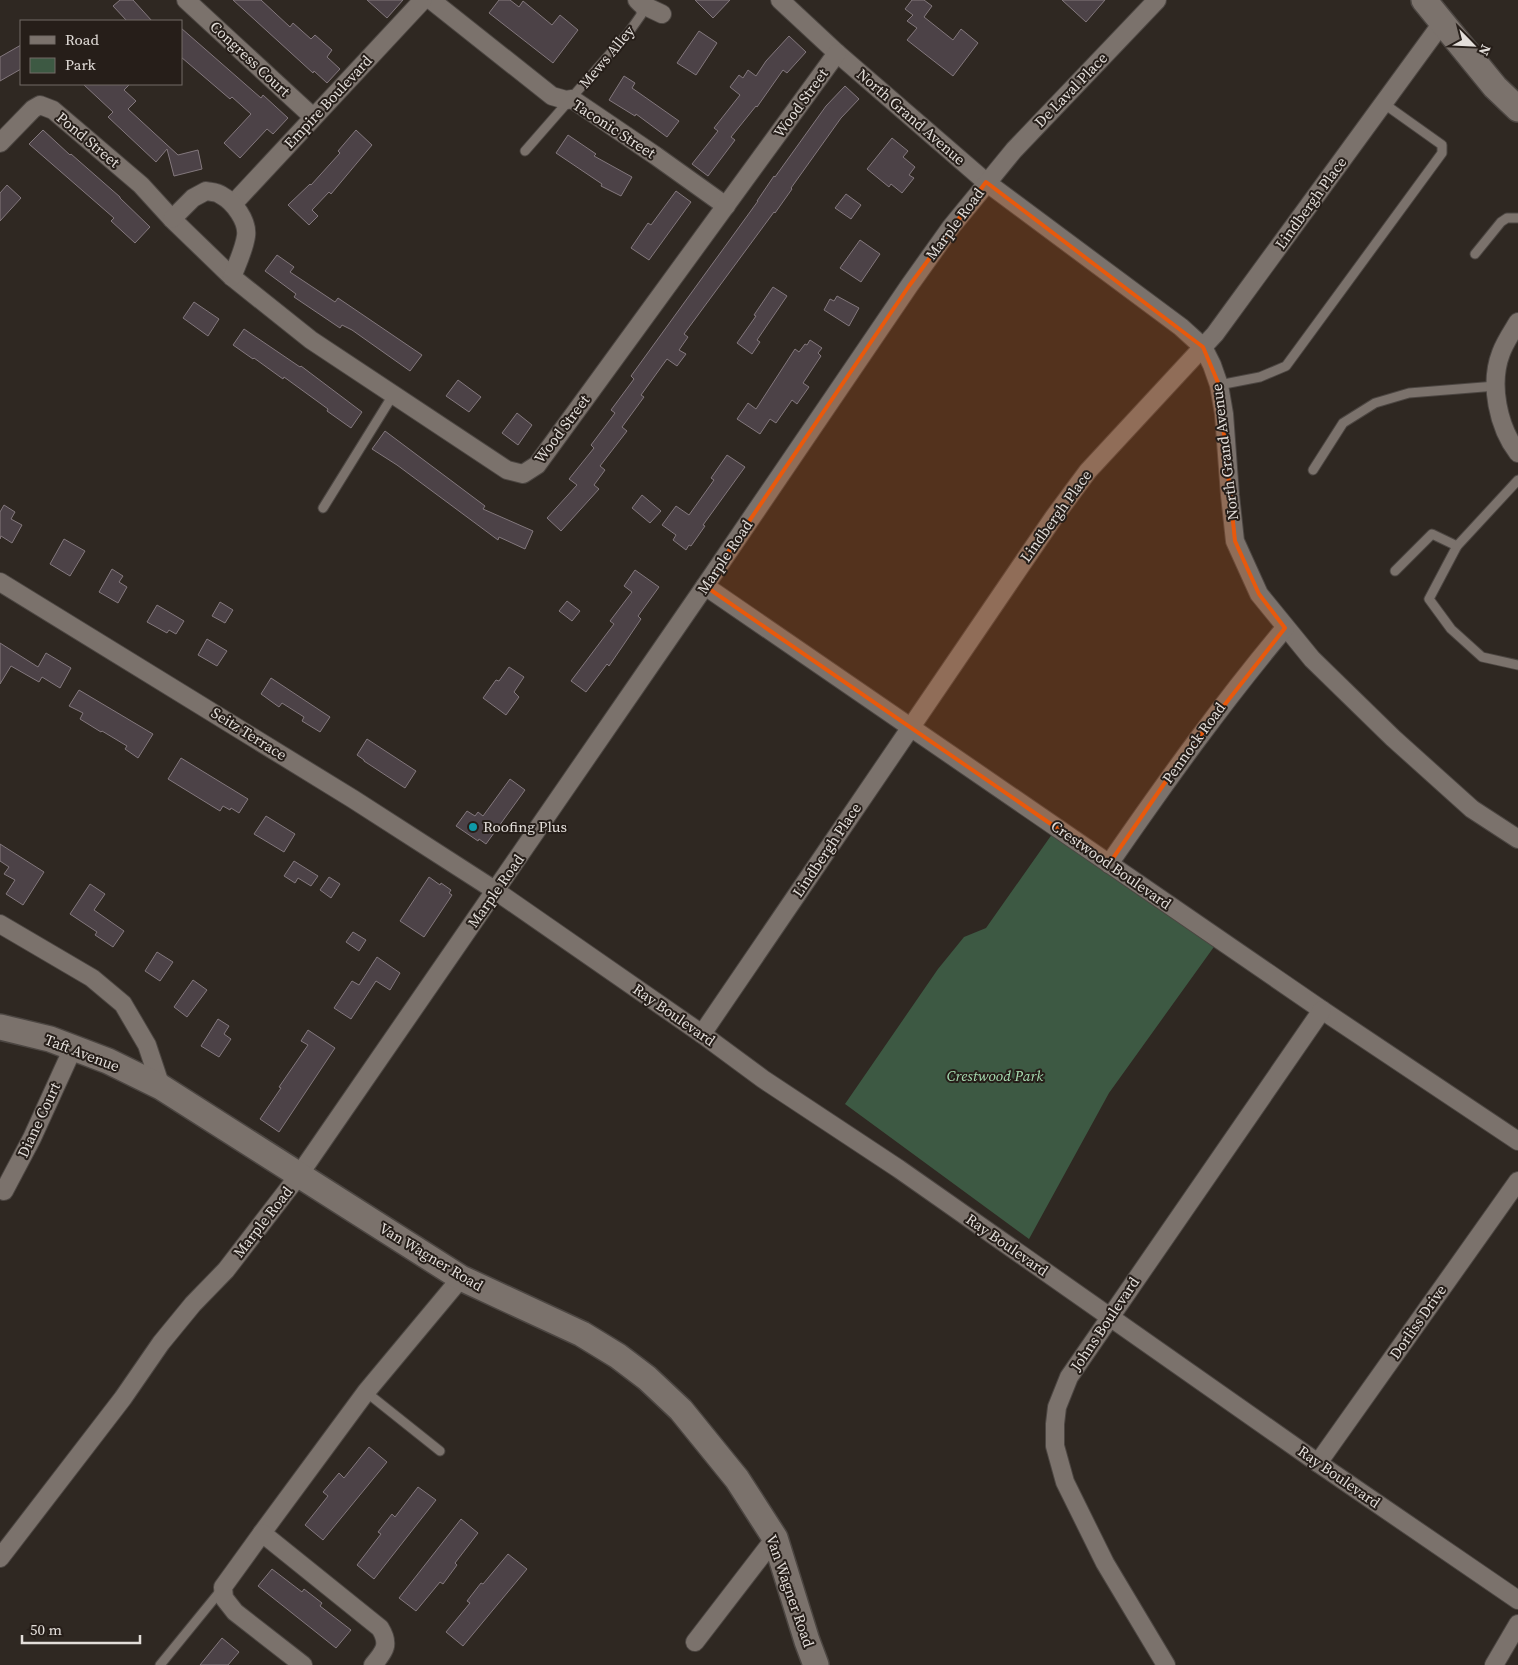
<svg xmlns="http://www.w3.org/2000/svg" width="1518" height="1665" font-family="'Source Serif 4',serif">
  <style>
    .green { fill: #3d5943 }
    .building { fill: #4c4247; stroke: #83787d }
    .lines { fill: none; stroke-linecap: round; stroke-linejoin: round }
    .lane-casing { stroke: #4c4642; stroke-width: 11 }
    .street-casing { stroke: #4c4642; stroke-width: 20 }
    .secondary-casing { stroke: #4c4642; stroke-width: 28 }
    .lane { stroke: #7b726c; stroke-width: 9 }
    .street { stroke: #7b726c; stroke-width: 18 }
    .secondary { stroke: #7b726c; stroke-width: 25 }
    .marked { fill: #e8590c; fill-opacity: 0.2; stroke: #e8590c; stroke-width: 4; stroke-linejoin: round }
    .culture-dot { fill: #0f9aa8; stroke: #261e19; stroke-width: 2 }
    .labels { text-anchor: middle; stroke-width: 4; stroke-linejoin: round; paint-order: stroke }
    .street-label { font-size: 15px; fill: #e3deda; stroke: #261e19 }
    .poi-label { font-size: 15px; fill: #e3deda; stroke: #261e19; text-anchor: start }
    .park-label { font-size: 15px; font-style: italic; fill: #a8deb3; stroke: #261e19 }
  </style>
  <rect width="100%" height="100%" fill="#2f2822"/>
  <!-- green -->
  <polygon class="green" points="1055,830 1216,944 1109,1093 1029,1239 845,1104 938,969 964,937 986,928"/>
  <!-- building -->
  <g class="building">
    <polygon points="120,0 133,0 152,21 127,21 113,6"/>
    <polygon points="233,0 261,0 290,27 293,23 311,39 315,35 332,50 327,57 340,69 327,83 314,71 313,73"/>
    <polygon points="367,0 403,0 387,18"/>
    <polygon points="499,0 510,0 519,7 523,1 552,25 560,15 578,30 553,63 489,13"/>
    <polygon points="695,0 730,0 713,18"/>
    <polygon points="912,0 924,0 932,6 924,17 953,40 961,29 978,43 953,76 907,40 917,28 907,21 913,15 905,9"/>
    <polygon points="1062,0 1105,0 1086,22"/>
    <polygon points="181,28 261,98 263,95 288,118 273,134 267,129 240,158 224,143 251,114 232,97 230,99 181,57"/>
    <polygon points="699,31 717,43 696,75 677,63"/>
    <polygon points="789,36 806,52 787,73 783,70 757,107 756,106 731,137 735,140 708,176 692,164 718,131 714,128 740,95 730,87 739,75 743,78 748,70 756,76 766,61"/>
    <polygon points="21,45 21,69 0,81 0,57"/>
    <polygon points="624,76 635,83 632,88 679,121 667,137 636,114 635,116 609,100"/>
    <polygon points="83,84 130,84 124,90 136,101 128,109 178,155 198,150 202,169 174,176 167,149 156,162 108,117 113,112"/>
    <polygon points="845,86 859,99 841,118 791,188 792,189 775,213 774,212 684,334 688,337 679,350 686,354 677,366 667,359 641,395 644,397 622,427 627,431 600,466 605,470 594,485 599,489 561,531 547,518 577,485 569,479 594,448 591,445 615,413 611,410 634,379 631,376 758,201 757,201 774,176 775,177 826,106"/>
    <polygon points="43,130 70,155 71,154 120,197 120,198 150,227 135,243 111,221 114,218 29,144"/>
    <polygon points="356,130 372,145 331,194 329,192 312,210 318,216 309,225 288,205 310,184 311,185 340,153 338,151"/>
    <polygon points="568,135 596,154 594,156 632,177 621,196 601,186 602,184 556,153"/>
    <polygon points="892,138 908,151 903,157 915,167 909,175 914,178 902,193 891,184 889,187 867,169"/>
    <polygon points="7,185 21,198 0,221 0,193"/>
    <polygon points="676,191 691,202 649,260 631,248 648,223 651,225"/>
    <polygon points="846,194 861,205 851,219 835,208"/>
    <polygon points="860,240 880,254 861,282 840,268"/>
    <polygon points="277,255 294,267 290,272 335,302 338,298 422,355 410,371 352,330 342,325 340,328 294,297 296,294 265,271"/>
    <polygon points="773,287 787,296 757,340 760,342 752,354 737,343 756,316 754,315"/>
    <polygon points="837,296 859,308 849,326 824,310 830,299 834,301"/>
    <polygon points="194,302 219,319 208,336 183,318"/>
    <polygon points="244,329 300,367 301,366 362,412 351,428 327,411 328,409 284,377 283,379 254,358 253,359 233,345"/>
    <polygon points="810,340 822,348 818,353 821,356 803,383 809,387 797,404 792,400 776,423 770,419 760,434 737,419 748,403 756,409 795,349 799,352 805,344 807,345"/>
    <polygon points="458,380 481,397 469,412 446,396"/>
    <polygon points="517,413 532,425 518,445 502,433"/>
    <polygon points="385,431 485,506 483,509 533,531 525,549 499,537 498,540 397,465 372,449"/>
    <polygon points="727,455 745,467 703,525 705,526 691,546 689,545 686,550 673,540 676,535 662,525 676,506 689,515 714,480 711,478"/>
    <polygon points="642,495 661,511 650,523 632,508"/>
    <polygon points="4,505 15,512 11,519 22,525 12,543 1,536 0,539 0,512"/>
    <polygon points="64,539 85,551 70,576 50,564"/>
    <polygon points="112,569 123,576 119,582 127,587 118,603 99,592"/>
    <polygon points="635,570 659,587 638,616 641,619 622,647 609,666 607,664 586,692 571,681 614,624 610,621 632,592 624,586"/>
    <polygon points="567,601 580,611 572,621 559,611"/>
    <polygon points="220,602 233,610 225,623 212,616"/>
    <polygon points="157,605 184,621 176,634 169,630 167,633 147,622"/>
    <polygon points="207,639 227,651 217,666 198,655"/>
    <polygon points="0,643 38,667 46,653 71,668 60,688 42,677 39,682 11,666 0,684"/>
    <polygon points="509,667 524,677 514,692 519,697 506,715 483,698 496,680 499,681"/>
    <polygon points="271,678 330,717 320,732 302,721 304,717 282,703 279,707 261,694"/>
    <polygon points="79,690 153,734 138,758 125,749 127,746 102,731 101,732 80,719 83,713 69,706"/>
    <polygon points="367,739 416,771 405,788 364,761 364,760 357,755"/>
    <polygon points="181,758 248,799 239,813 231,808 230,810 223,806 220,811 168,779"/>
    <polygon points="510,779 525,790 486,844 479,839 478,841 456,826 467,811 475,816 478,812 483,816"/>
    <polygon points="266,816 295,834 284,852 254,834"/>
    <polygon points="0,844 44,872 23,905 6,894 15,880 4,874 9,867 0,861"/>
    <polygon points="294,861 318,876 311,886 298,878 295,883 284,876"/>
    <polygon points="329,877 340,884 331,898 320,890"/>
    <polygon points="429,877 440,885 441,883 451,890 449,893 452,895 424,937 400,921"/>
    <polygon points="90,884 105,894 94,910 124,931 113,947 95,935 97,932 70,914"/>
    <polygon points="353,932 366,940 359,951 346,942"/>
    <polygon points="157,952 173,962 160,981 145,971"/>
    <polygon points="377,957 400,973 390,990 376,981 351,1019 334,1008 352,981 359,985"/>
    <polygon points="193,980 207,990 187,1017 174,1007"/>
    <polygon points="218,1019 229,1026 224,1034 231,1039 219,1057 201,1046"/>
    <polygon points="308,1030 335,1048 279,1132 260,1119 281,1088 279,1087 308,1045 301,1041"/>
    <polygon points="369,1447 387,1462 323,1540 305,1525 328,1496 323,1492 339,1473 344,1478"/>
    <polygon points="418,1487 436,1500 374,1579 357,1565 381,1534 378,1532 392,1514 395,1517"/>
    <polygon points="461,1519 478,1533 455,1563 457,1565 443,1584 440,1582 416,1611 399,1598"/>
    <polygon points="508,1554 527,1569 463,1646 446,1632 470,1603 467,1601 481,1583 483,1584"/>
    <polygon points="272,1569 302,1592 304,1589 322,1603 320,1606 351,1630 336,1648 258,1586"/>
    <polygon points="222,1638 239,1652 228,1665 200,1665"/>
  </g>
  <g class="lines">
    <!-- lane casing -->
    <g class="lane-casing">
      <g id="lane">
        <polyline points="525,151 629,32 641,15 641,4"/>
        <polyline points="1475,254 1501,222 1507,218 1518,218"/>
        <polyline points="1219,385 1260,377 1286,366 1442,153 1442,145 1383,103"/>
        <polyline points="1313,470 1343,423 1375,403 1409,393 1496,386"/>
        <polyline points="1518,480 1457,546 1429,599 1451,629 1482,657 1518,665"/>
        <polyline points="323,508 393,395"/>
        <polyline points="1395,571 1432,534 1457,546"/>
        <polyline points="366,1392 440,1451"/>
        <polyline points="160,1665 222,1589"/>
      </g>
    </g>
    <!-- street casing -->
    <g class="street-casing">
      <g id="street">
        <polyline points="186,0 313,117"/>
        <polyline points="431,0 552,96 566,100 572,99 656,156 726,206"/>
        <polyline points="637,0 641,4 662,14"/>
        <polyline points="780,0 837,53 986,182 1181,327 1203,347 1212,365 1219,385 1224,414 1230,495 1235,541 1259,594 1312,659 1393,738 1472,809 1518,839"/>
        <polyline points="0,143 33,109 40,105 53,110 141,185 172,219 232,277 311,340 507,470 523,474 537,465 837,53"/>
        <polyline points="233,204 423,0"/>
        <path d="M172,219l21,-21 13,-7c5,1 11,1 15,4 13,7 27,26 25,41 -2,14 -9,28 -14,41"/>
        <path d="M1518,322c-6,10 -13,20 -17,31 -12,31 -3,74 17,100"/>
        <polyline points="0,582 353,799 496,891 702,1034 763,1079 899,1169 1318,1463 1518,1600"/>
        <polyline points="705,586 1322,1010 1518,1141"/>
        <path d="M1109,864c56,-81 113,-161 176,-236"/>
        <polyline points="0,924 92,978 123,1004 147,1045 161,1087"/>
        <polyline points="702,1034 1054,517 1088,471 1215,334 1442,23"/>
        <polyline points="4,1191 32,1138 73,1048"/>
        <polyline points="1318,1463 1518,1181"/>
        <polyline points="262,1533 366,1392 461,1278"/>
        <polyline points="0,1558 123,1398 161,1343 193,1304 226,1270 299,1175 705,586 909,286 951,227 1014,150 1157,0"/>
        <polyline points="695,1642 775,1538"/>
        <path d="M303,1665l-68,-53 -11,-14 -1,-11 39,-54 118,95c10,16 5,23 -7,37"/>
        <polyline points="1166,1665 1105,1563 1065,1482 1055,1446 1055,1424 1057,1407 1069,1377 1322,1010"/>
        <polyline points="1494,1665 1518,1624"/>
      </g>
    </g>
    <!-- secondary casing -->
    <g class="secondary-casing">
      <g id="secondary">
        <polyline points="1424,0 1495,87 1518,109"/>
        <polyline points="0,1027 50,1039 108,1061 161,1087 461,1278 582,1334 618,1356 647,1378 681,1410 737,1479 775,1538 807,1641 816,1665"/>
      </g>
    </g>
    <!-- lane -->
    <use href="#lane" class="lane"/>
    <!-- street -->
    <use href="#street" class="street"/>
    <!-- secondary -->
    <use href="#secondary" class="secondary"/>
  </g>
  <!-- marked area -->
  <path class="marked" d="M986,182l217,165 16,38 16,156 24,53 26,34 -110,140 -66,96 -404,-278 204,-300z"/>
  <!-- markers -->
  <circle class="culture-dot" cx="473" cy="827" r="5"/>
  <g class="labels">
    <!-- street labels -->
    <g class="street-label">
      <text transform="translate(607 57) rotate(-50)" y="5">Mews Alley</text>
      <text transform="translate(250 59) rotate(43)" y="5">Congress Court</text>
      <text transform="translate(1071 90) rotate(-46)" y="5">De Laval Place</text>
      <text transform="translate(328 102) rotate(-47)" y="5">Empire Boulevard</text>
      <text transform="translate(801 103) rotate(-54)" y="5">Wood Street</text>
      <text transform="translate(911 117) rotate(41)" y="5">North Grand Avenue</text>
      <text transform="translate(614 129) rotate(33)" y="5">Taconic Street</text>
      <text transform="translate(88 140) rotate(40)" y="5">Pond Street</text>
      <text transform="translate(1311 203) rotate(-54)" y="5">Lindbergh Place</text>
      <text transform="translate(955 224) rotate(-53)" y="5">Marple Road</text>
      <text transform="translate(562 429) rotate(-53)" y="5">Wood Street</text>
      <text transform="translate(1225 452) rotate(-97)" y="5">North Grand Avenue</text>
      <text transform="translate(1056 516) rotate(-54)" y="5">Lindbergh Place</text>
      <text transform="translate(725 557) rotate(-56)" y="5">Marple Road</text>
      <text transform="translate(249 734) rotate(32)" y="5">Seitz Terrace</text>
      <text transform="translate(1194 743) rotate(-54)" y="5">Pennock Road</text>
      <text transform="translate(827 850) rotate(-56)" y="5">Lindbergh Place</text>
      <text transform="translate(1111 865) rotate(35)" y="5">Crestwood Boulevard</text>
      <text transform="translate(496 891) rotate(-55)" y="5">Marple Road</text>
      <text transform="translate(674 1015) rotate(35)" y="5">Ray Boulevard</text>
      <text transform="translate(82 1053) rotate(21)" y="5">Taft Avenue</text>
      <text transform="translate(39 1120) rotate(-65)" y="5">Diane Court</text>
      <text transform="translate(263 1222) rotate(-52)" y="5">Marple Road</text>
      <text transform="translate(1007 1245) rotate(35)" y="5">Ray Boulevard</text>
      <text transform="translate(431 1257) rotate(31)" y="5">Van Wagner Road</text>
      <text transform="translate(1418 1322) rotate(-55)" y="5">Dorliss Drive</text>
      <text transform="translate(1105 1324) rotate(-56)" y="5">Johns Boulevard</text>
      <text transform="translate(1339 1477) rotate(35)" y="5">Ray Boulevard</text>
      <text transform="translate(790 1591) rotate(71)" y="5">Van Wagner Road</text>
    </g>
    <!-- poi labels -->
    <g class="poi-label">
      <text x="483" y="832">Roofing Plus</text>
    </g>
    <!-- park labels -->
    <g class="park-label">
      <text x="995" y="1081">Crestwood Park</text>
    </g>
  </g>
  <!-- legend -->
  <rect x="20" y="20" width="162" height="65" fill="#261e19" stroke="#726b66"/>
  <rect x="30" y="36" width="25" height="8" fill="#7b726c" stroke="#726b66"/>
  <text x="65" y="45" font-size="15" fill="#e3deda">Road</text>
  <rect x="30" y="58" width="25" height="15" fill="#3d5943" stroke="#726b66"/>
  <text x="65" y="70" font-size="15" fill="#e3deda">Park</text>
  <!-- north arrow -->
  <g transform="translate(1473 45) rotate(114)" stroke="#261e19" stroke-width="4" paint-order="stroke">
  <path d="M0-4L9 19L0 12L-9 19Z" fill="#e3deda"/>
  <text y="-8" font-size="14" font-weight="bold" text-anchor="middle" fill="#e3deda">N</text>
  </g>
  <!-- scale -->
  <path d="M22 1635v8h118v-8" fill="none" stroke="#e3deda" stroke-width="2.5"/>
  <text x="30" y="1635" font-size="15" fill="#e3deda" stroke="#261e19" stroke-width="4" paint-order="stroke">50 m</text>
</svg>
